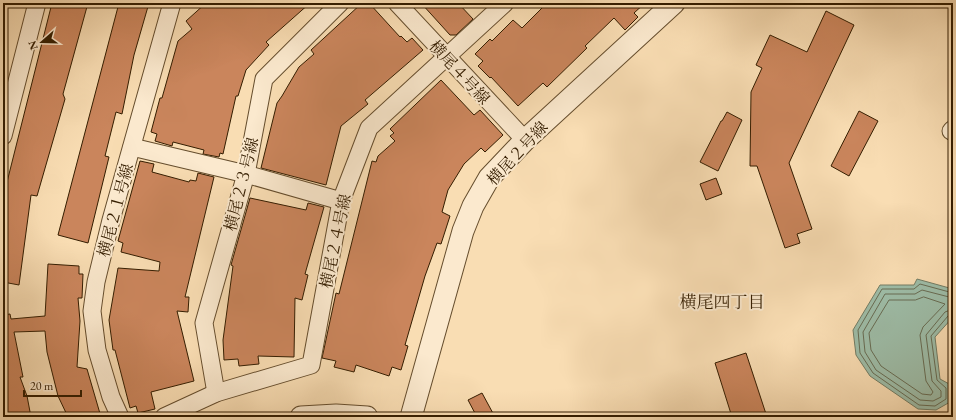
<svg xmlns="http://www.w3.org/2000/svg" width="956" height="420" font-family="'EB Garamond','Noto Serif JP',serif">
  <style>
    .water { fill: #9ebda8; stroke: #747d65 }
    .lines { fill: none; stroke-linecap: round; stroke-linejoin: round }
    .shore { stroke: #696d54; stroke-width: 1 }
    .building { fill: #ca855c; stroke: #341d00 }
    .minor-casing { stroke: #654d2d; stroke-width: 19 }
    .tertiary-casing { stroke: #654d2d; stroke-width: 23 }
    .minor { stroke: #fbe9ce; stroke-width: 17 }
    .tertiary { stroke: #fbe9ce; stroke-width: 21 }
    .labels { text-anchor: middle; stroke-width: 4; stroke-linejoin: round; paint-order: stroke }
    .street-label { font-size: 16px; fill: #341d00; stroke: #fbe9ce }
    .neighbourhood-label { font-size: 17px; fill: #341d00; stroke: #fbe9ce }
  </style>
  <rect width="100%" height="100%" fill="#f9ddb3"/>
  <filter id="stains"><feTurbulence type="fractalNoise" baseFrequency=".005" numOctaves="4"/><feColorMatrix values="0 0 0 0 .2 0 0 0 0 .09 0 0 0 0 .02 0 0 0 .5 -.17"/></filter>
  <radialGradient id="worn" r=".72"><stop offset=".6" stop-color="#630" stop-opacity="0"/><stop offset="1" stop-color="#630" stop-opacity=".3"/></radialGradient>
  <!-- water -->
  <polygon class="water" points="917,279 953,289 953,317 935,337 940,379 951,385 950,402 936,410 918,409 870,376 856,355 853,330 880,285 914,285"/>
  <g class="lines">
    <!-- shore -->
    <g class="shore">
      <polyline points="953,293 920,284 914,289 882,289 858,330 860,353 873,373 919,405 935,406 946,399 946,388 937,380 931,336 948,316 953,314"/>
      <polygon points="924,297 945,304 923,327 920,335 926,381 933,392 931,395 922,394 881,366 871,350 869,333 889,300 915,300"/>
      <polyline points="953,298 922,290 915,294 885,294 863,332 865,352 876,370 920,400 933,401 941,397 941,391 932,381 926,335 945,312 953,309"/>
    </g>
  </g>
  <!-- building -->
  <g class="building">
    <polygon points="52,3 88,3 63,94 65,99 37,196 31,195 19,285 3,282 3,198"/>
    <polygon points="119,3 149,3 134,55 122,114 116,112 105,156 109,157 88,243 58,235"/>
    <polygon points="206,3 310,3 266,42 269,45 246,70 238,96 236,96 223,154 220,153 219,157 203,154 204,150 173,142 172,146 155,141 157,134 151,132 160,98 162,98 178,41 192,29 186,21"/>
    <polygon points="362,3 369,3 400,37 401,36 407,42 412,38 423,50 365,100 368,104 341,126 326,185 261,168 277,103 282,96 299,67 314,54 311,50"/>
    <polygon points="421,3 458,3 473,19 456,35 450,35"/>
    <polygon points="547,3 645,3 634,13 638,17 625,30 614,18 585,46 587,48 547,87 543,83 518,106 491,77 490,78 478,66 483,61 475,54 490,39 492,41 513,20 522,28"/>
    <polygon points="826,11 854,25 789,163 812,229 797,234 800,243 785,248 757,166 750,166 751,92 762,68 756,65 770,35 807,52"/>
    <polygon points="441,80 474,115 480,110 503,135 485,152 481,148 464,164 448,190 442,212 450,216 441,244 437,243 425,276 405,345 408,346 401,370 392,367 389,376 356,365 354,372 334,367 336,361 322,358 324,349 336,293 339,294 372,161 376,162 378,156 395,141 390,136 394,133 390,129"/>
    <polygon points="859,111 878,121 849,176 831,166"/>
    <polygon points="727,112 742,120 718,171 700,162 721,121 722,121"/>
    <polygon points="140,161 154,164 152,172 189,182 190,180 196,181 198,173 214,177 185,297 189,297 188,312 177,311 194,381 151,392 155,409 138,413 136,406 130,408 115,350 113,350 109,320 118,268 159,271 160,262 121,252 123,243 118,241"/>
    <polygon points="716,178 722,194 706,200 700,184"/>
    <polygon points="250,198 306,210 308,203 324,207 305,274 308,275 302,300 295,298 294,357 258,356 259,364 239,366 238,359 224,360 223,340 233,266 231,265"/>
    <polygon points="48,264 79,266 79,274 83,274 82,298 78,298 80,321 77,367 87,369 101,417 68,417 58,396 47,352 45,331 14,332 23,377 20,377 27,396 31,417 3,417 3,315 10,314 11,319 45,316"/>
    <polygon points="746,353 767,417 732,417 715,363"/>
    <polygon points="482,393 495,417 477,417 468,400"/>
  </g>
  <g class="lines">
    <!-- minor casing -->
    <g class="minor-casing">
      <g id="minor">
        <polyline points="397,3 525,140"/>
        <polyline points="951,131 953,129"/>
        <polyline points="3,136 37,3"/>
        <polyline points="132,147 246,174 341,201"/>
        <polyline points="216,393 204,323 246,174 264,79 340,3"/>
        <polyline points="120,417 111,397 97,350 92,311 96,282 111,220 172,3"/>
        <polyline points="164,417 216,393 311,365 341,201 369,128 505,3"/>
      </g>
    </g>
    <!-- tertiary casing -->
    <g class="tertiary-casing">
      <g id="tertiary">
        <polyline points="301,417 336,415 367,417"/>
        <polyline points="411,417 463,231 473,206 489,178 525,140 674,3"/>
      </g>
    </g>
    <!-- minor -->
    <use href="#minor" class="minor"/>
    <!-- tertiary -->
    <use href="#tertiary" class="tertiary"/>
  </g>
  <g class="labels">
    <!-- street labels -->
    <g class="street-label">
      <text transform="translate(460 72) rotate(47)" y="6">横尾４号線</text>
      <text transform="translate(517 153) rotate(-47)" y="6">横尾２号線</text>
      <text transform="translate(241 184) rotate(-76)" y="6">横尾２３号線</text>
      <text transform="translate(115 210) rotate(-75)" y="6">横尾２１号線</text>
      <text transform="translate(335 241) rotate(-78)" y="6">横尾２４号線</text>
    </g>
    <!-- neighbourhood labels -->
    <g class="neighbourhood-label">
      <text x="722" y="308">横尾四丁目</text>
    </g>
  </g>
  <!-- margin -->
  <rect width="956" height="420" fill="none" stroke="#f9ddb3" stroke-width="16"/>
  <rect x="4" y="4" width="948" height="412" fill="none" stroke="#341d00" stroke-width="2"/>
  <rect x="8" y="8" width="940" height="404" fill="none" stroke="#341d00"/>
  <!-- north arrow -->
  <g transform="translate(42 42) rotate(250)" stroke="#fbe9ce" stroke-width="3" paint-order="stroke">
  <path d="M0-3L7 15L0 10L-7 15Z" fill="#341d00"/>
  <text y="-6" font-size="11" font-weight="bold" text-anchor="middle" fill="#341d00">N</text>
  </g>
  <!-- scale -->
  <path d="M24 390v6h57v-6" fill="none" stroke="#341d00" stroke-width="2"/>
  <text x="30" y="390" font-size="12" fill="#341d00" stroke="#fbe9ce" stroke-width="3" paint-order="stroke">20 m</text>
  <rect width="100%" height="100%" filter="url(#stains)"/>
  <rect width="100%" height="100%" fill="url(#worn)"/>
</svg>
